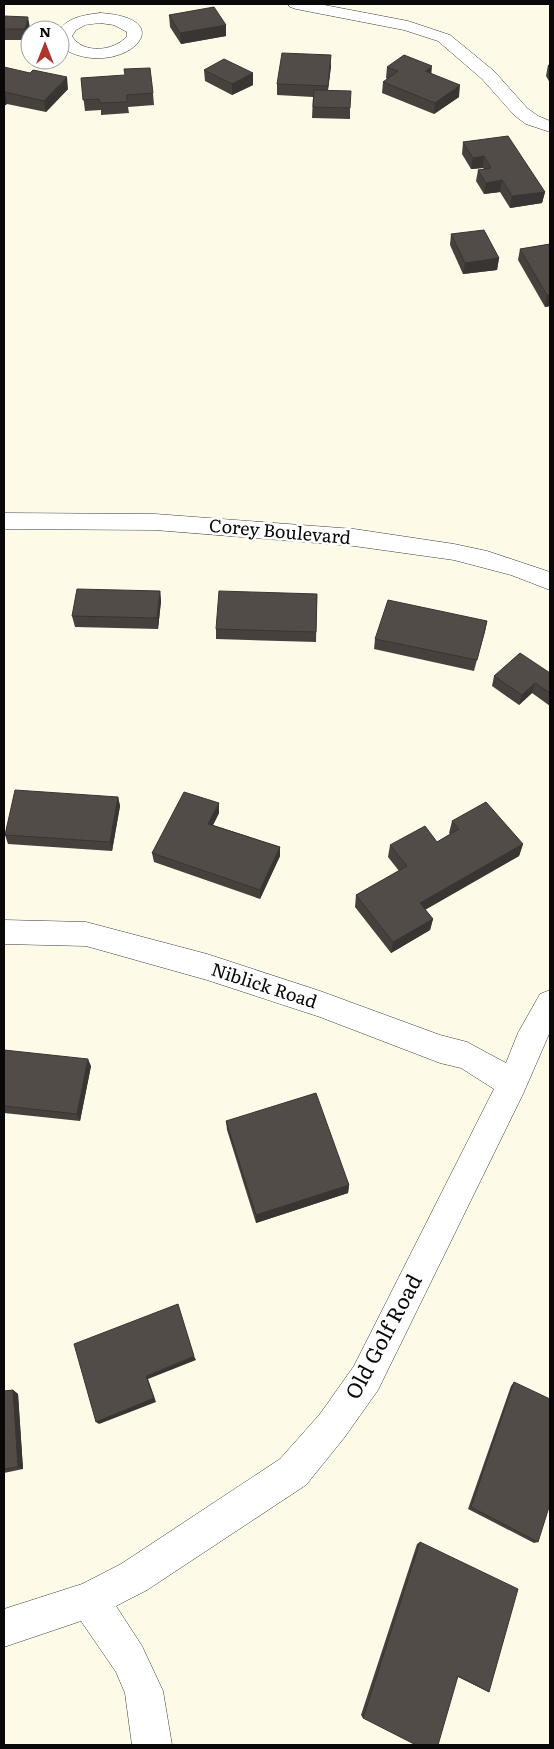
<svg xmlns="http://www.w3.org/2000/svg" width="554" height="1749" font-family="Literata,serif">
  <style>
    .lines { fill: none; stroke-linecap: round; stroke-linejoin: round }
    .street-casing { stroke: #3c3c3c; stroke-width: 1 }
    .street { fill: #fff; fill-rule: evenodd }
    .wall { fill: #46413d }
    .shaded-wall { fill: #393532 }
    .building { fill: #514c47; stroke: #393532 }
    .labels { text-anchor: middle; stroke-width: 5; stroke-linejoin: round; paint-order: stroke }
    .street-label { font-size: 18px; fill: #090909; stroke: #fff }
    .near-street-label { font-size: 21px; fill: #090909; stroke: #fff }
  </style>
  <rect width="100%" height="100%" fill="#fdfbe8"/>
  <g class="lines">
    <!-- street casing -->
    <g class="street-casing">
      <g id="street">
        <polygon points="288,4 319,4 408,21 450,35 494,71 527,108 538,116 550,121 550,132 526,124 515,116 482,79 438,41 404,30 296,9 290,7"/>
        <path d="M100,13c81,5 29,59 -23,42 -6,-2 -13,-5 -16,-10 -2,-4 -1,-11 -2,-15 10,-13 25,-15 41,-17zM100,23l14,2 13,7v4c-13,16 -45,18 -55,0l4,-6 9,-5z"/>
        <polygon points="4,513 155,514 354,529 454,544 487,551 550,572 550,590 511,575 454,560 354,546 155,530 4,529"/>
        <polygon points="4,920 86,922 207,954 320,991 440,1035 467,1042 506,1063 518,1033 540,994 550,990 550,1032 523,1094 378,1390 344,1438 306,1485 147,1590 116,1606 142,1646 163,1691 172,1745 132,1745 125,1693 116,1672 81,1621 4,1647 4,1609 82,1584 121,1564 280,1459 320,1414 354,1366 494,1089 461,1068 440,1063 320,1017 207,980 86,946 4,944"/>
      </g>
    </g>
    <!-- street -->
    <use href="#street" class="street"/>
  </g>
  <!-- wall -->
  <g class="wall">
    <polygon points="169,15 226,25 226,36 181,44 170,27"/>
    <polygon points="4,16 30,28 26,40 4,40 4,41"/>
    <polygon points="550,64 550,83 546,76 548,65"/>
    <polygon points="331,66 328,90 350,108 350,119 312,118 313,97 277,95 277,84"/>
    <polygon points="4,67 68,89 46,112 7,104 4,106"/>
    <polygon points="387,67 432,74 459,97 434,114 382,93 383,82 387,79 386,78"/>
    <polygon points="204,70 253,73 253,85 232,95 205,81"/>
    <polygon points="81,78 153,93 154,105 128,107 129,113 101,115 101,110 85,111"/>
    <polygon points="463,142 545,192 542,203 510,208 500,192 484,194 476,181 478,170 484,169 483,168 471,169 462,154"/>
    <polygon points="451,234 499,258 497,270 463,274 450,245"/>
    <polygon points="550,244 550,306 545,307 518,260 520,249"/>
    <polygon points="160,591 161,601 158,629 75,627 72,616"/>
    <polygon points="317,594 316,642 216,639 216,629"/>
    <polygon points="487,621 474,671 374,649 375,639"/>
    <polygon points="550,673 550,706 532,693 519,705 492,686 494,676"/>
    <polygon points="118,797 120,806 112,851 8,844 5,835"/>
    <polygon points="219,803 219,813 213,825 280,847 280,856 260,899 154,862 152,853"/>
    <polygon points="452,821 523,844 519,856 425,910 433,919 430,930 391,953 355,907 356,895 399,871 388,857 390,845 437,842 450,834 449,833"/>
    <polygon points="4,1050 91,1066 80,1121 4,1113"/>
    <polygon points="226,1121 349,1185 348,1193 256,1223 227,1130"/>
    <polygon points="514,1382 538,1542 534,1543 468,1509 511,1386"/>
    <polygon points="13,1390 18,1394 23,1469 4,1473 4,1391"/>
    <polygon points="420,1542 489,1692 458,1677 363,1718 361,1715 417,1544"/>
  </g>
  <!-- shaded-wall -->
  <g class="shaded-wall">
    <polygon points="28,17 30,28 26,40 25,29"/>
    <polygon points="226,25 226,36 181,44 180,33"/>
    <polygon points="331,55 331,66 327,97 328,86"/>
    <polygon points="432,66 431,78 425,71"/>
    <polygon points="253,73 253,85 232,95 232,84"/>
    <polygon points="67,77 68,89 46,112 44,101"/>
    <polygon points="460,85 459,97 434,114 435,103"/>
    <polygon points="5,92 7,104 4,106 4,93"/>
    <polygon points="484,156 483,168 471,169 473,158"/>
    <polygon points="502,180 500,192 484,194 486,183"/>
    <polygon points="545,192 542,203 510,208 512,196"/>
    <polygon points="499,258 497,270 463,274 465,263"/>
    <polygon points="547,295 550,295 550,306 545,307"/>
    <polygon points="160,591 161,601 158,629 157,618"/>
    <polygon points="487,621 485,632 474,671 477,660"/>
    <polygon points="535,683 532,693 519,705 522,695"/>
    <polygon points="118,797 120,806 112,851 110,842"/>
    <polygon points="219,803 219,813 209,833 208,824"/>
    <polygon points="523,844 519,856 417,914 420,903"/>
    <polygon points="280,847 280,856 260,899 260,890"/>
    <polygon points="433,919 430,930 391,953 393,942"/>
    <polygon points="88,1059 91,1066 80,1121 77,1114"/>
    <polygon points="349,1185 348,1193 256,1223 256,1215"/>
    <polygon points="194,1356 196,1360 148,1379 156,1402 99,1424 96,1422 146,1376"/>
    <polygon points="13,1390 18,1394 23,1469 18,1467"/>
  </g>
  <!-- building -->
  <g class="building">
    <polygon points="214,7 226,25 180,33 169,15"/>
    <polygon points="4,16 28,17 25,29 4,29"/>
    <polygon points="282,53 331,55 328,86 277,84"/>
    <polygon points="404,55 432,66 425,71 460,85 435,103 383,82 398,71 387,67"/>
    <polygon points="224,59 253,73 232,84 204,70"/>
    <polygon points="4,67 30,73 33,70 67,77 44,101 5,92 4,93"/>
    <polygon points="150,68 153,93 127,95 127,102 100,103 99,99 83,100 81,78 125,75 124,69"/>
    <polygon points="314,90 351,91 350,108 313,107"/>
    <polygon points="508,136 545,192 512,196 502,180 486,183 478,170 491,168 484,156 473,158 463,142"/>
    <polygon points="484,230 499,258 465,263 451,234"/>
    <polygon points="550,244 550,295 547,295 520,249"/>
    <polygon points="77,589 160,591 157,618 72,616"/>
    <polygon points="219,591 317,594 316,632 216,629"/>
    <polygon points="388,600 487,621 477,660 375,639"/>
    <polygon points="520,653 550,673 550,693 535,683 522,695 494,676"/>
    <polygon points="15,790 118,797 110,842 5,835"/>
    <polygon points="184,792 219,803 208,824 280,847 260,890 152,853"/>
    <polygon points="486,802 523,844 420,903 433,919 393,942 356,895 407,866 390,845 425,826 437,842 459,829 452,821"/>
    <polygon points="4,1050 88,1059 77,1114 4,1106"/>
    <polygon points="316,1093 349,1185 256,1215 226,1121"/>
    <polygon points="178,1304 194,1356 146,1376 154,1398 96,1422 74,1344"/>
    <polygon points="514,1382 550,1399 550,1504 538,1542 471,1507"/>
    <polygon points="13,1390 18,1467 4,1469 4,1391"/>
    <polygon points="420,1542 518,1589 489,1692 458,1676 438,1745 416,1745 363,1718"/>
  </g>
  <g class="labels">
    <!-- street labels -->
    <g class="street-label">
      <text transform="translate(280 532) rotate(5)" y="6">Corey Boulevard</text>
      <text transform="translate(264 986) rotate(18)" y="6">Niblick Road</text>
    </g>
    <!-- near-street labels -->
    <g class="near-street-label">
      <text transform="translate(384 1337) rotate(-62)" y="7">Old Golf Road</text>
    </g>
  </g>
  <!-- border -->
  <rect width="554" height="1749" fill="none" stroke="#090909" stroke-width="10"/>
  <!-- north arrow -->
  <g transform="translate(45 45)"><circle r="24" fill="#ffffff" stroke="#9d9d9d"/>
  <path d="M0-4L9 19L0 12L-9 19Z" fill="#ac362f"/>
  <text y="-8" font-size="14" font-weight="bold" text-anchor="middle" fill="#090909">N</text>
  </g>
</svg>
